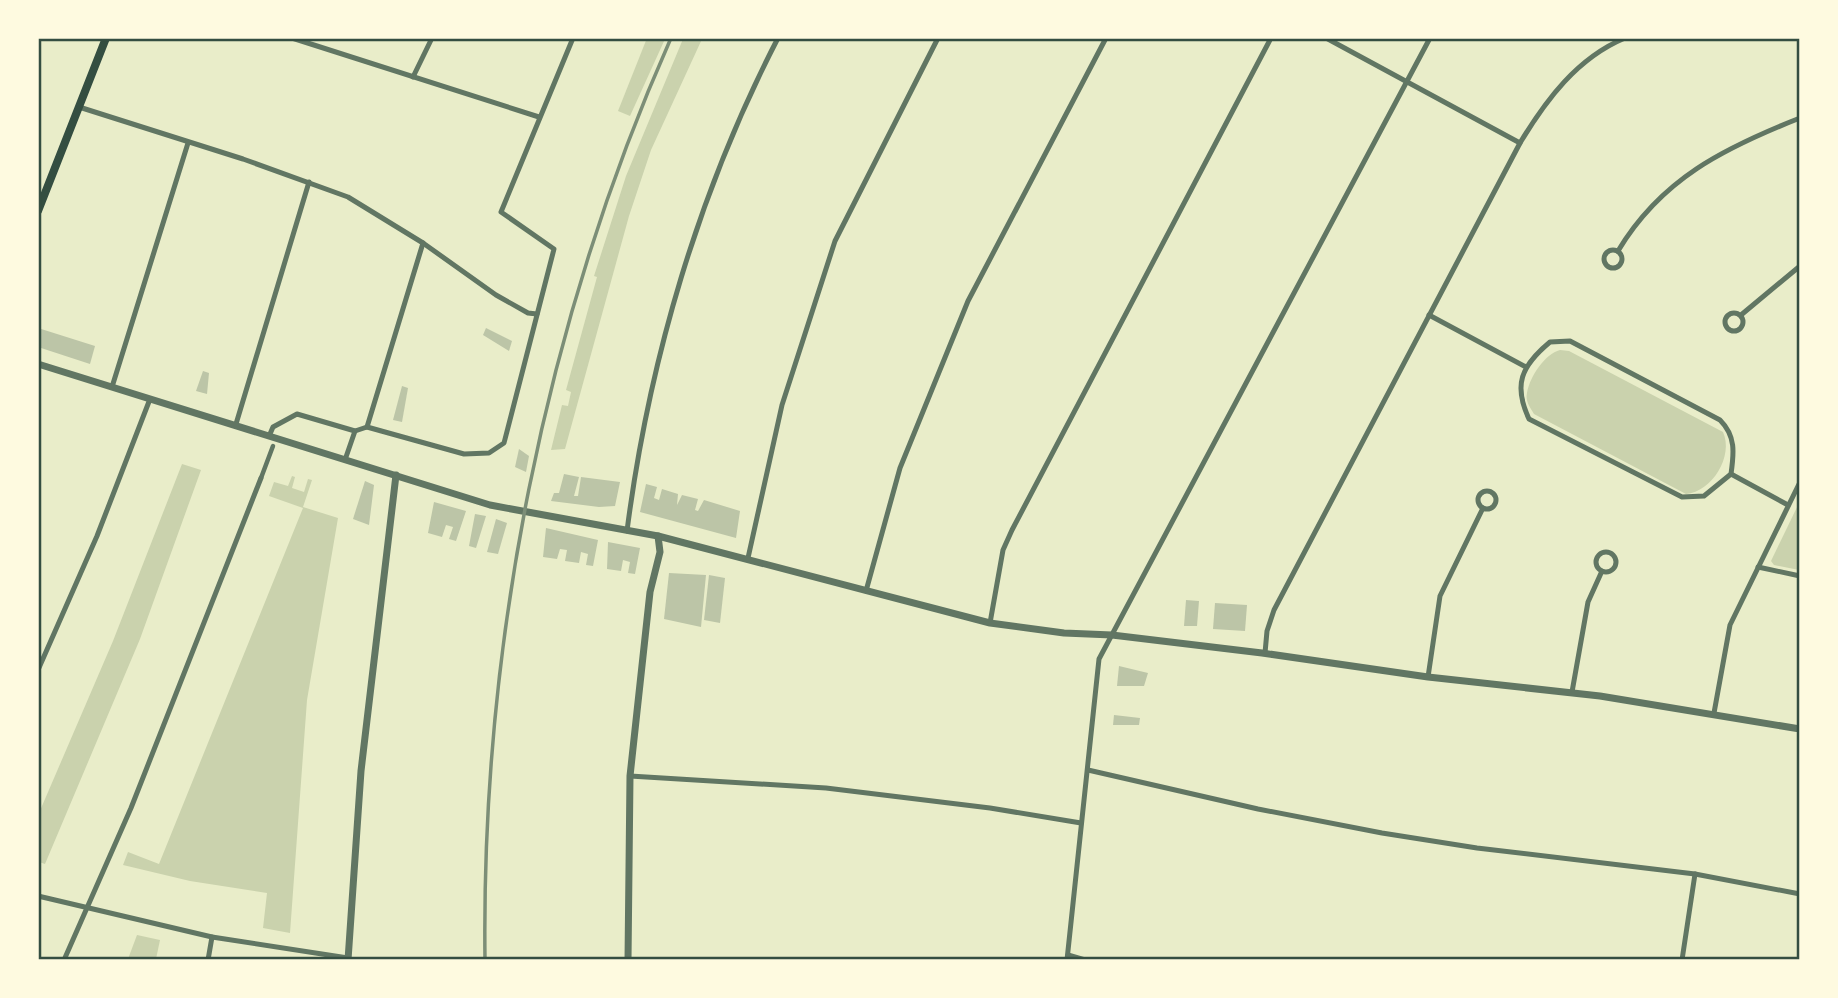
<svg xmlns="http://www.w3.org/2000/svg" width="1838" height="998" font-family="'Sofia Sans Condensed',sans-serif">
  <style>
    .green { fill: #cad2ad }
    .building { fill: #bcc5a7 }
    .lines { fill: none; stroke-linecap: round; stroke-linejoin: round }
    .pedestrian { stroke: #617663; stroke-width: 4.5 }
    .minor { stroke: #617663; stroke-width: 5 }
    .tertiary { stroke: #617663; stroke-width: 7 }
    .secondary { stroke: #344e41; stroke-width: 8 }
    .rail { stroke: #7c8e77; stroke-width: 3.5 }
    .neatline { fill: none; stroke: #344e41; stroke-width: 2.5 }
  </style>
  <rect width="100%" height="100%" fill="#e9edc9"/>
  <!-- green -->
  <g class="green">
    <polygon points="647,38 665,39 630,116 618,111"/>
    <polygon points="683,39 702,39 651,150 629,216 565,449 551,450 562,405 568,406 571,392 566,390 597,277 594,276 626,176"/>
    <path d="M1560,350l9,1 154,81c11,24 -11,60 -37,62l-152,-80c-4,-7 -9,-13 -7,-21 3,-17 18,-39 33,-43z"/>
    <polygon points="182,464 201,470 140,639 45,864 39,862 39,813 113,641"/>
    <polygon points="292,476 295,477 292,488 304,492 308,479 312,480 303,507 338,518 307,700 290,933 263,928 267,893 190,881 123,865 128,852 159,864 303,508 269,496 274,482 288,486"/>
    <polygon points="1799,503 1799,570 1774,565 1771,561"/>
    <polygon points="137,935 160,940 156,959 128,959"/>
  </g>
  <!-- building -->
  <g class="building">
    <polygon points="38,328 95,346 90,364 38,347"/>
    <polygon points="486,328 512,341 509,351 483,335"/>
    <polygon points="203,371 209,373 207,394 196,391"/>
    <polygon points="402,386 408,388 402,422 393,420"/>
    <polygon points="519,449 529,456 526,472 515,467"/>
    <polygon points="564,474 579,477 574,496 578,496 581,477 620,482 615,506 599,507 551,501 554,493 559,493"/>
    <polygon points="365,481 374,485 369,525 353,519"/>
    <polygon points="646,484 657,487 654,498 659,500 662,489 678,494 677,505 682,495 698,499 695,510 698,511 704,500 740,511 736,538 640,512"/>
    <polygon points="434,502 466,511 456,541 449,539 453,527 446,525 442,537 428,533"/>
    <polygon points="475,514 486,516 476,548 469,546"/>
    <polygon points="496,519 507,523 498,554 487,552"/>
    <polygon points="546,528 598,540 593,566 586,565 588,554 581,552 579,563 565,561 567,550 560,549 557,559 543,557"/>
    <polygon points="608,542 640,548 635,574 628,573 630,562 623,560 621,571 607,569"/>
    <polygon points="669,573 706,575 701,627 664,619"/>
    <polygon points="709,575 725,578 720,623 704,620"/>
    <polygon points="1186,600 1199,601 1197,626 1184,626"/>
    <polygon points="1215,603 1247,605 1245,631 1213,629"/>
    <polygon points="1119,666 1148,673 1144,686 1117,686"/>
    <polygon points="1114,715 1140,718 1139,725 1113,725"/>
  </g>
  <g class="lines">
    <!-- pedestrian -->
    <polyline class="pedestrian" points="261,478 273,446"/>
    <!-- minor -->
    <g class="minor">
      <polyline points="292,38 539,117"/>
      <polyline points="1326,38 1520,143"/>
      <polyline points="413,77 432,38"/>
      <polyline points="79,107 243,159 348,197 423,243 496,295 528,313 537,314"/>
      <circle cx="1613" cy="259" r="9"/>
      <path d="M1618,251c43,-72 106,-103 182,-133"/>
      <circle cx="1734" cy="322" r="9"/>
      <polyline points="1429,315 1526,367"/>
      <polyline points="1741,315 1800,266"/>
      <path d="M1570,341l150,79c16,16 14,33 11,54l-27,22 -22,1 -153,-78c-16,-34 -8,-53 21,-77z"/>
      <polyline points="112,387 188,143"/>
      <polyline points="236,424 309,182"/>
      <polyline points="367,427 423,243"/>
      <polyline points="270,434 273,427 297,414 355,431 367,427 464,454 489,453 504,443 554,249 501,212 573,38"/>
      <polyline points="346,457 355,431"/>
      <polyline points="1731,474 1788,505"/>
      <circle cx="1487" cy="500" r="9"/>
      <path d="M627,531c22,-171 72,-340 151,-493"/>
      <circle cx="1606" cy="562" r="10"/>
      <polyline points="748,558 782,405 835,241 938,38"/>
      <polyline points="1758,567 1800,576"/>
      <polyline points="866,591 900,468 968,301 1106,38"/>
      <polyline points="990,623 1003,550 1012,530 1271,38"/>
      <path d="M1265,653l2,-22 7,-21 246,-467c26,-43 57,-85 105,-105"/>
      <polyline points="38,670 97,536 150,399"/>
      <polyline points="1428,677 1440,596 1483,508"/>
      <polyline points="1572,692 1588,602 1602,571"/>
      <polyline points="1714,713 1730,625 1800,482"/>
      <polyline points="1088,770 1258,809 1382,833 1477,848 1695,874 1800,894"/>
      <polyline points="630,776 826,788 990,808 1081,823"/>
      <polyline points="38,896 212,937 348,958"/>
      <polyline points="1068,955 1085,960"/>
      <polyline points="64,960 131,808 261,478"/>
      <polyline points="208,960 212,937"/>
      <polyline points="1067,960 1099,659 1430,38"/>
      <polyline points="1682,960 1695,874"/>
    </g>
    <!-- tertiary -->
    <g class="tertiary">
      <polyline points="38,364 490,505 658,536 990,623 1064,633 1112,635 1262,653 1428,677 1600,696 1800,729"/>
      <polyline points="348,960 361,771 396,475"/>
      <polyline points="628,960 630,776 650,592 660,552 658,536"/>
    </g>
    <!-- secondary -->
    <polyline class="secondary" points="38,211 106,38"/>
    <!-- rail -->
    <path class="rail" d="M485,960c-4,-312 59,-636 186,-922"/>
  </g>
  <!-- border -->
  <rect width="1838" height="998" fill="none" stroke="#fefae0" stroke-width="80"/>
  <rect x="40" y="40" width="1758" height="918" class="neatline"/>
</svg>
